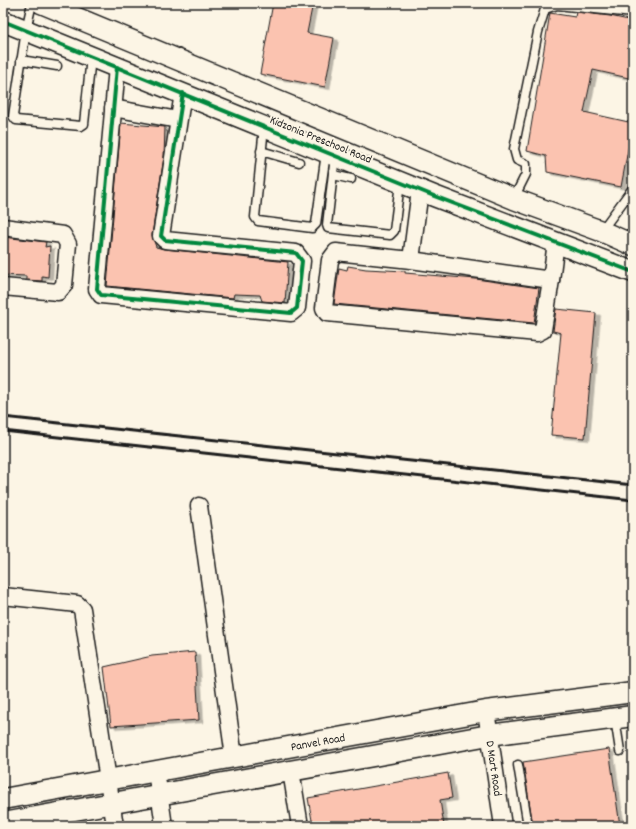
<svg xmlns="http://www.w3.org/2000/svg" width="636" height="829" font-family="Dekko,sans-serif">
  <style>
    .building { fill: #fbc3b0; stroke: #1c1c1c; filter: url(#shadow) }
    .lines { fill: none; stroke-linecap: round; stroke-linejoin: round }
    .service-casing { stroke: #1c1c1c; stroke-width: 11 }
    .minor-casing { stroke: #1c1c1c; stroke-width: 19 }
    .tertiary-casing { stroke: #1c1c1c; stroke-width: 23 }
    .service { stroke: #fcf5e5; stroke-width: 8 }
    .minor { stroke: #fcf5e5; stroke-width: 16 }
    .tertiary { stroke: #fcf5e5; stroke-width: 20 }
    .rail { stroke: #1c1c1c; stroke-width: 3 }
    .cycleway-casing { stroke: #fcf5e5; stroke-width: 6 }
    .cycleway { stroke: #00873e; stroke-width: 4 }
    .labels { text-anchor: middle; stroke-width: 4; stroke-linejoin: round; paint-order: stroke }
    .street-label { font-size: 12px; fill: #1c1c1c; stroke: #fcf5e5 }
  </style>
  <defs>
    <filter id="shadow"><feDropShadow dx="4.5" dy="2.5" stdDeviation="0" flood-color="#0004"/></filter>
  </defs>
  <rect width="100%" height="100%" fill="#fcf5e5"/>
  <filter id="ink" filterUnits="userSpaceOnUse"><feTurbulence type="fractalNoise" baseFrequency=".025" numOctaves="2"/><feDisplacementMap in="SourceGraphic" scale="8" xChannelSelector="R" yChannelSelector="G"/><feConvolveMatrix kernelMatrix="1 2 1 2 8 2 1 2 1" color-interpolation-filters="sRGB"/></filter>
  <g filter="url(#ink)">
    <!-- building -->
    <g class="building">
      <polygon points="273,3 313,3 307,33 334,38 325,87 260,74"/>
      <polygon points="576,12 610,16 633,21 633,79 593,70 584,112 633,123 621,187 547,172 546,156 527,151 550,13 575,17"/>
      <polygon points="121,123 165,127 164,157 152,235 156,247 164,249 288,262 285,303 262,301 260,295 234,294 233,298 107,286"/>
      <polygon points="3,237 46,242 45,247 50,246 48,277 42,276 42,281 26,280 26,276 3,275"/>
      <polygon points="348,266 366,269 405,271 405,273 476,279 539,288 534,323 334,304 339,268 347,270"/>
      <polygon points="556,309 596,313 585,438 551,435 561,333 553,331"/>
      <polygon points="195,652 199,720 111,726 104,667 152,656"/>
      <polygon points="609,749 620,826 533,826 523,762"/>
      <polygon points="448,773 452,798 440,800 444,826 313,826 308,798"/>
    </g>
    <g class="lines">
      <!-- service casing -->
      <g class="service-casing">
        <g id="service">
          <polyline points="32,3 26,30 13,116 16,120 81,126 84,124 91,57"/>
          <polyline points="21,60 57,66"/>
          <polyline points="264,127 255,217 258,221 312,228 316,224 326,153"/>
          <polyline points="261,151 299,162"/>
          <polyline points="335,156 327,225 328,228 390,235 394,231 400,183"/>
          <polyline points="333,175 351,179"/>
          <polyline points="514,198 526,174 526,164 517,160 514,149 538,32 545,9 557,5 633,13"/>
          <polyline points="602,230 633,188"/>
          <polyline points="615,718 620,751"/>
          <polyline points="518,765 528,826"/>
        </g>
      </g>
      <!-- minor casing -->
      <g class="minor-casing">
        <g id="minor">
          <polyline points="117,67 97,289 101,295 291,313 297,308 302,261 296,253 165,240 161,236 183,93"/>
          <polyline points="113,108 178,120"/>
          <polyline points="3,227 63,235 68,244 64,285 58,292 3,287"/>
          <polygon points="336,252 411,260 551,280 543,330 537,333 327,313 324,308 330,260"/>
          <polyline points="411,260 420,190"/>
          <polyline points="551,280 556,242"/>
          <polyline points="199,506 234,757"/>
          <polyline points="3,596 77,604 82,609 115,826"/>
          <path id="s1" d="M486,711l17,115"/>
          <polyline points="156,771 164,826"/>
          <polyline points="291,771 300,826"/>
        </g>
      </g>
      <!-- tertiary casing -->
      <g class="tertiary-casing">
        <g id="tertiary">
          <polyline points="41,3 514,199 601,231 633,245"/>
          <polyline points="3,21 434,196 633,272"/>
          <path id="s2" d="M3,799l483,-88 147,-19"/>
          <polyline points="3,823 489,735 633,716"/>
        </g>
      </g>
      <!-- service -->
      <use href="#service" class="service"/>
      <!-- minor -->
      <use href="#minor" class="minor"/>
      <!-- tertiary -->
      <use href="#tertiary" class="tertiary"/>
      <!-- rail -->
      <g class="rail">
        <polyline points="3,417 633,485"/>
        <polyline points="3,431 633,500"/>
      </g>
      <!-- cycleway casing -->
      <g class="cycleway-casing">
        <g id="cycleway">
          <polyline points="3,21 434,196 633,272"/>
          <polyline points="117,67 97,289 101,295 291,313 297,308 302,261 296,253 165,240 161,236 183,93"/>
        </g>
      </g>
      <!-- cycleway -->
      <use href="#cycleway" class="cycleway"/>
    </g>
  </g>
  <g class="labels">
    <!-- street labels -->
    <g class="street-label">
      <text transform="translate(321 139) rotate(22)" y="4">Kidzonia Preschool Road</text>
      <text dy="4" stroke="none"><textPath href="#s2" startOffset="320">Panvel Road</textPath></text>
      <text dy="4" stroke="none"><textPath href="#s1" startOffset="58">D Mart Road</textPath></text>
    </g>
  </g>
  <!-- margin -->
  <rect width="636" height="829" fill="none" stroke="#fcf5e5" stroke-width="16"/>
  <rect x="8" y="8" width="620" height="813" fill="none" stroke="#1c1c1c" stroke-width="1.5" filter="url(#ink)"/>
</svg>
